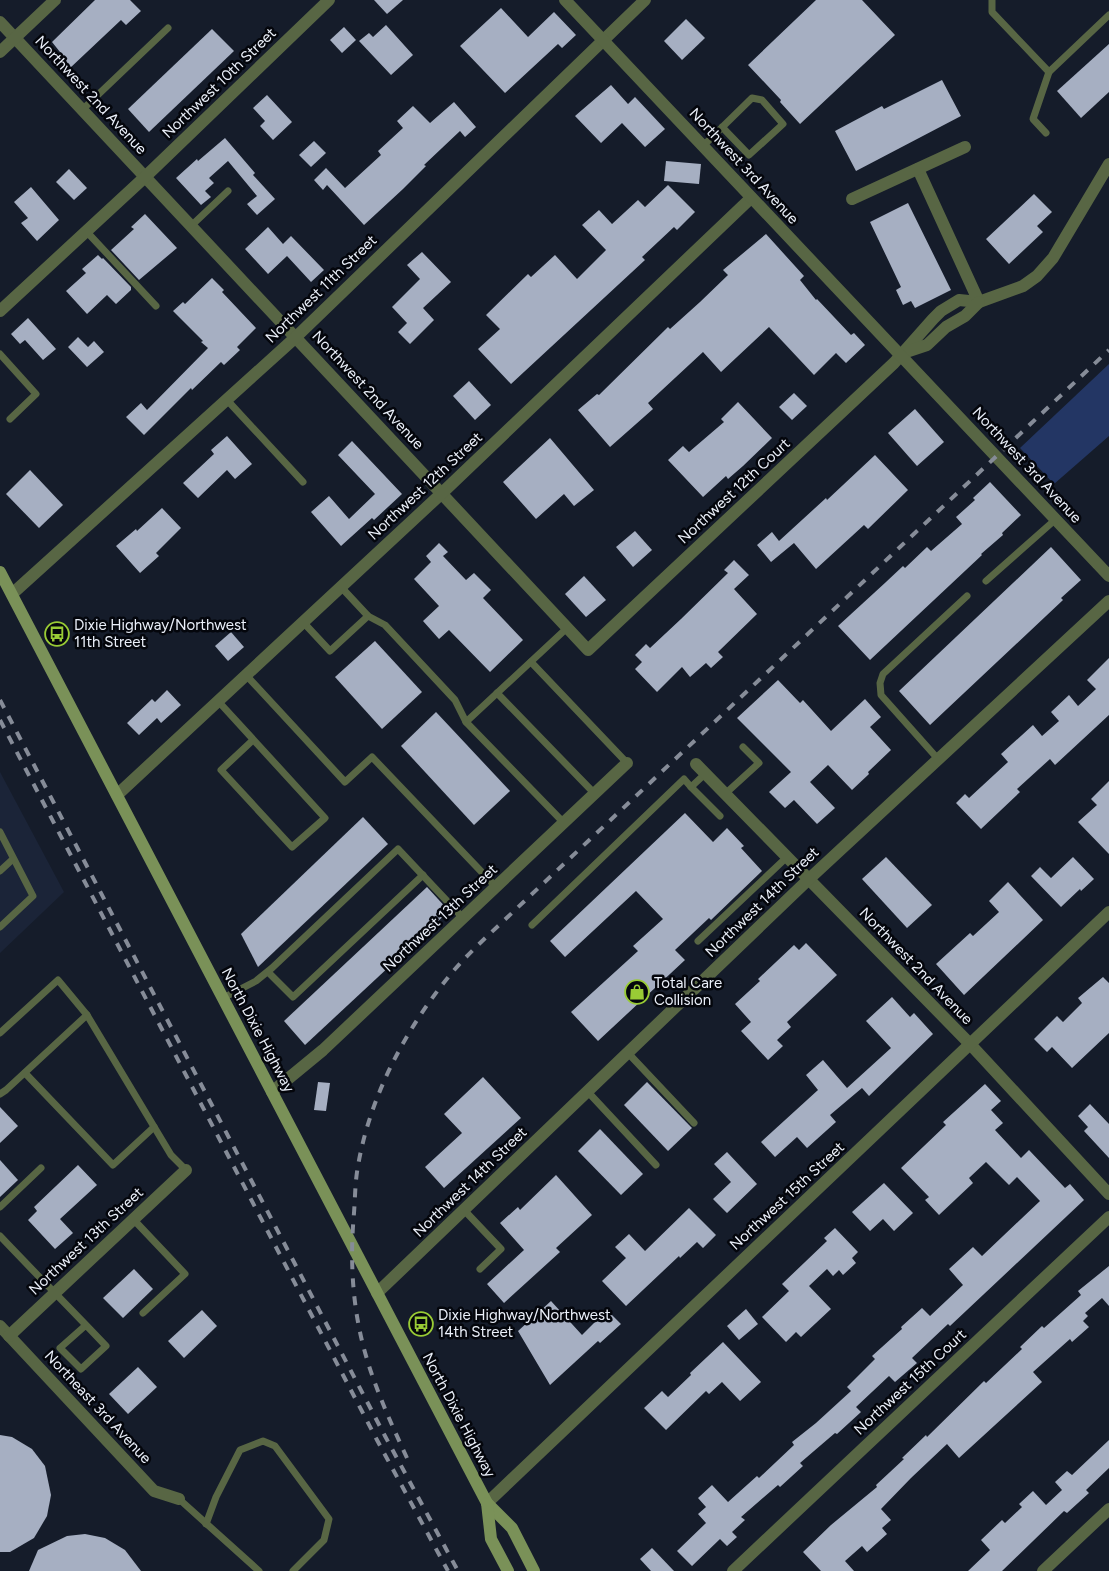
<svg xmlns="http://www.w3.org/2000/svg" width="1109" height="1571" font-family="Figtree,sans-serif">
  <style>
    .built { fill: #1b2438 }
    .green { fill: #233664 }
    .building { fill: #a6afc2 }
    .lines { fill: none; stroke-linecap: round; stroke-linejoin: round }
    .service { stroke: #586644; stroke-width: 7 }
    .minor { stroke: #586644; stroke-width: 12 }
    .tertiary { stroke: #586644; stroke-width: 12 }
    .secondary { stroke: #7a9158; stroke-width: 12 }
    .rail { stroke: #868c98; stroke-width: 4; stroke-dasharray: 9 9; stroke-linecap: butt }
    .labels { text-anchor: middle; stroke-width: 5; stroke-linejoin: round; paint-order: stroke }
    .street-label { font-size: 15px; fill: #ebf0fa; stroke: #04060c }
    .poi-label { font-size: 15px; fill: #ebf0fa; stroke: #04060c; text-anchor: start }
  </style>
  <rect width="100%" height="100%" fill="#151c2a"/>
  <!-- built -->
  <polygon class="built" points="0,772 64,892 0,953"/>
  <!-- green -->
  <polygon class="green" points="1109,364 1109,436 1054,484 1020,448"/>
  <!-- building -->
  <g class="building">
    <polygon points="95,0 130,0 141,11 126,25 121,20 69,69 56,55 60,52 52,42"/>
    <polygon points="374,0 403,0 387,14"/>
    <polygon points="816,0 862,0 895,35 800,124 780,102 781,100 748,65"/>
    <polygon points="501,8 528,37 554,12 576,35 562,48 558,44 505,93 460,46"/>
    <polygon points="686,19 705,38 682,60 664,41"/>
    <polygon points="386,25 413,55 391,75 359,41 369,33 373,37"/>
    <polygon points="344,27 356,40 342,53 330,40"/>
    <polygon points="212,29 234,51 149,132 128,109"/>
    <polygon points="1109,44 1109,92 1081,118 1057,91"/>
    <polygon points="942,80 961,116 856,171 835,131 882,106 884,109"/>
    <polygon points="611,85 628,104 635,97 665,129 645,147 622,123 601,143 575,116"/>
    <polygon points="267,95 292,122 273,140 260,126 265,121 253,108"/>
    <polygon points="454,102 476,127 465,137 460,131 424,165 426,166 403,189 364,225 327,185 323,190 314,180 326,168 345,188 381,155 378,151 403,128 397,121 413,106 430,123"/>
    <polygon points="225,138 255,173 253,175 275,199 257,215 247,204 257,196 228,161 209,178 214,183 205,191 211,197 201,205 176,178 197,159 198,161"/>
    <polygon points="314,141 326,153 311,167 299,155"/>
    <polygon points="666,161 701,164 699,184 664,181"/>
    <polygon points="69,169 87,188 74,200 56,182"/>
    <polygon points="668,185 695,212 677,230 674,227 642,257 645,260 511,384 478,349 500,329 486,315 528,274 531,277 555,255 577,279 606,250 582,225 599,210 612,224 638,200 645,207"/>
    <polygon points="31,187 59,220 37,241 21,223 28,218 14,202"/>
    <polygon points="1034,194 1052,212 1037,226 1043,232 1009,264 986,239"/>
    <polygon points="908,203 951,290 915,308 911,301 903,305 896,290 901,287 870,222"/>
    <polygon points="145,214 177,248 139,280 111,250 134,229 131,227"/>
    <polygon points="268,227 283,244 291,236 324,270 311,282 287,256 268,274 245,249"/>
    <polygon points="766,234 804,276 800,280 816,300 817,299 851,335 854,333 865,345 846,363 836,353 814,375 769,327 721,372 703,352 648,403 653,409 610,447 578,410 597,394 599,395 668,327 670,329 700,302 728,275 723,270"/>
    <polygon points="422,252 451,282 423,308 434,320 410,344 398,332 407,323 392,307 420,279 407,265"/>
    <polygon points="98,255 102,259 103,258 131,287 131,290 116,304 107,295 87,314 66,291 86,273 82,269"/>
    <polygon points="212,278 224,290 222,292 256,328 237,347 240,350 224,365 221,362 192,390 191,388 144,435 126,417 141,403 147,410 208,348 201,342 203,341 173,311 183,302 185,304"/>
    <polygon points="28,318 56,349 43,360 25,340 20,344 11,334"/>
    <polygon points="78,337 88,347 94,341 104,352 87,367 68,347"/>
    <polygon points="469,381 491,405 475,420 453,396"/>
    <polygon points="794,393 807,406 792,420 779,407"/>
    <polygon points="738,402 772,438 743,466 728,479 726,476 703,497 668,460 683,446 689,452 724,422 721,419"/>
    <polygon points="915,409 944,442 917,466 888,433"/>
    <polygon points="227,436 252,464 235,479 227,470 198,498 183,483 214,454 211,450"/>
    <polygon points="550,438 594,490 574,506 564,494 536,519 503,482"/>
    <polygon points="352,441 402,494 374,520 372,518 341,546 311,512 329,496 349,519 375,494 338,455"/>
    <polygon points="875,455 908,490 868,529 864,525 816,569 794,543 771,562 757,545 772,532 779,541 826,498 827,500"/>
    <polygon points="30,470 63,505 39,528 6,494"/>
    <polygon points="990,482 1021,515 1002,533 1003,535 981,554 982,555 870,660 838,626 886,582 903,566 905,568 927,547 931,551 962,524 956,517 975,500 973,498"/>
    <polygon points="162,508 181,528 156,553 159,556 140,573 116,546 136,529 137,531"/>
    <polygon points="635,531 652,550 633,567 616,547"/>
    <polygon points="439,543 448,552 443,556 466,580 474,573 491,590 483,598 523,640 490,672 449,630 439,639 423,621 439,606 414,579 431,562 426,556"/>
    <polygon points="1051,547 1081,580 1061,598 1063,600 930,725 899,691"/>
    <polygon points="734,560 749,575 734,589 757,614 718,652 723,657 711,668 706,663 690,677 682,667 657,692 635,669 642,662 635,655 646,644 650,648 681,619 728,573 724,570"/>
    <polygon points="584,576 606,600 586,617 565,594"/>
    <polygon points="231,632 244,647 228,661 215,646"/>
    <polygon points="375,641 422,692 382,729 335,677"/>
    <polygon points="1109,658 1109,715 1055,765 1050,759 1017,789 1020,792 981,829 956,803 965,794 969,798 1008,762 1001,754 1033,725 1042,736 1059,721 1051,712 1069,695 1078,706 1096,689 1087,680"/>
    <polygon points="778,680 800,703 803,700 831,731 865,699 881,717 870,727 891,750 868,772 869,774 852,790 828,765 810,782 835,808 817,824 794,800 785,808 769,792 791,772 737,718"/>
    <polygon points="167,690 181,705 161,723 157,718 139,735 127,723 152,699 155,702"/>
    <polygon points="436,712 510,791 474,825 401,746"/>
    <polygon points="1109,781 1109,854 1078,822 1097,805 1091,799"/>
    <polygon points="685,813 713,842 727,828 744,846 741,848 762,871 711,920 709,918 675,950 685,960 598,1041 571,1012 638,951 633,946 663,919 636,891 565,957 550,941"/>
    <polygon points="363,817 388,844 258,967 241,934"/>
    <polygon points="886,857 932,905 907,928 862,879"/>
    <polygon points="1073,857 1094,879 1081,891 1080,889 1061,907 1031,876 1040,867 1051,878"/>
    <polygon points="1008,882 1043,920 964,995 936,964 970,933 973,936 999,912 989,901"/>
    <polygon points="427,887 449,911 305,1045 284,1021"/>
    <polygon points="806,943 837,975 787,1022 791,1027 777,1040 783,1046 768,1060 741,1031 751,1022 735,1004 760,981 758,979 794,945 799,950"/>
    <polygon points="1103,977 1109,983 1109,1033 1072,1068 1052,1047 1047,1052 1034,1039 1057,1016 1063,1022 1082,1003 1078,998"/>
    <polygon points="892,997 910,1017 914,1013 933,1034 869,1096 862,1088 830,1115 836,1122 807,1148 797,1137 775,1157 761,1142 818,1090 806,1075 823,1060 847,1088 891,1048 866,1021"/>
    <polygon points="483,1077 521,1118 444,1188 425,1167 462,1133 444,1114"/>
    <polygon points="318,1082 330,1083 326,1111 314,1110"/>
    <polygon points="647,1082 692,1128 668,1151 624,1105"/>
    <polygon points="985,1084 1001,1101 991,1110 1003,1123 995,1130 1021,1158 1029,1150 1065,1188 1070,1184 1084,1200 950,1326 948,1324 912,1358 917,1363 895,1382 889,1376 856,1407 861,1412 837,1434 835,1433 800,1463 803,1466 780,1487 778,1485 741,1517 745,1520 732,1532 737,1537 727,1546 720,1539 692,1566 677,1551 706,1523 698,1514 706,1507 698,1498 712,1485 728,1502 757,1476 759,1478 794,1445 792,1442 816,1423 851,1391 847,1387 875,1359 872,1356 902,1329 901,1327 922,1308 930,1316 963,1285 949,1269 973,1247 982,1256 1040,1201 1017,1177 1009,1185 986,1162 969,1178 973,1183 939,1215 925,1200 929,1197 901,1168 946,1125 943,1122"/>
    <polygon points="1090,1104 1109,1124 1109,1158 1084,1131 1088,1127 1078,1116"/>
    <polygon points="0,1107 18,1126 0,1143"/>
    <polygon points="600,1129 643,1174 621,1195 578,1151"/>
    <polygon points="727,1152 757,1184 727,1213 713,1199 731,1182 714,1164"/>
    <polygon points="0,1160 18,1180 0,1197"/>
    <polygon points="78,1165 97,1185 60,1219 73,1233 55,1249 28,1220 37,1211 34,1207"/>
    <polygon points="556,1175 592,1215 556,1248 560,1252 504,1303 487,1284 524,1250 500,1223 518,1207 520,1210"/>
    <polygon points="884,1183 913,1213 894,1231 883,1219 870,1231 852,1212"/>
    <polygon points="689,1208 716,1235 703,1248 697,1242 680,1258 679,1256 626,1306 602,1281 626,1258 615,1247 629,1234 645,1251"/>
    <polygon points="835,1228 858,1252 852,1258 856,1263 843,1275 839,1270 833,1276 827,1269 809,1286 831,1309 801,1337 796,1332 786,1342 762,1317 789,1291 782,1284 827,1241 824,1238"/>
    <polygon points="1109,1266 1109,1306 1102,1298 1085,1313 1088,1316 1083,1321 1089,1327 1072,1342 1070,1339 1033,1372 1042,1382 959,1458 947,1444 911,1478 881,1509 891,1520 882,1528 887,1534 867,1552 862,1546 845,1561 854,1571 821,1571 803,1552 831,1525 877,1487 876,1485 904,1459 902,1458 926,1435 927,1437 984,1381 986,1383 1022,1349 1020,1347 1042,1326 1044,1328 1081,1295 1078,1291"/>
    <polygon points="134,1269 153,1289 123,1318 103,1298"/>
    <polygon points="551,1301 582,1335 607,1310 621,1324 600,1343 598,1341 550,1385 518,1331"/>
    <polygon points="746,1309 758,1324 739,1340 727,1326"/>
    <polygon points="202,1310 217,1326 184,1358 168,1341"/>
    <polygon points="723,1342 761,1382 740,1401 722,1382 709,1394 706,1391 666,1430 644,1408 662,1391 668,1397 691,1375 690,1373"/>
    <polygon points="138,1367 157,1387 128,1414 109,1394"/>
    <polygon points="0,1435 12,1437 32,1449 45,1466 51,1495 47,1516 34,1538 10,1552 0,1552"/>
    <polygon points="1109,1440 1109,1468 1086,1490 1089,1493 1067,1513 1064,1511 1002,1571 968,1571 990,1550 981,1540 1002,1520 1005,1523 1022,1507 1019,1504 1033,1491 1046,1505 1062,1490 1055,1482 1067,1471 1072,1475"/>
    <polygon points="85,1534 105,1538 125,1550 141,1571 29,1571 38,1550 67,1536"/>
    <polygon points="652,1548 674,1571 651,1571 640,1559"/>
  </g>
  <g class="lines">
    <!-- service -->
    <g class="service">
      <polyline points="992,0 992,12 1049,72 1109,15"/>
      <polyline points="82,110 168,28"/>
      <polyline points="1046,133 1033,119 1049,72"/>
      <polyline points="703,146 752,98 762,100 783,124 749,155 722,127"/>
      <polyline points="191,226 228,191"/>
      <polyline points="86,231 156,306"/>
      <polyline points="0,354 36,394 10,419"/>
      <polyline points="227,400 303,482"/>
      <polyline points="986,581 1056,519"/>
      <polyline points="341,587 368,616 385,625 455,700 466,722"/>
      <polyline points="303,622 330,651 368,616"/>
      <polyline points="531,662 627,763"/>
      <polyline points="246,675 345,782 372,757 496,887"/>
      <polyline points="497,693 595,794"/>
      <polyline points="218,701 325,818 292,847 221,770 253,740"/>
      <polyline points="938,759 881,695 880,683 883,674 967,596"/>
      <polyline points="706,773 691,787 720,816"/>
      <polyline points="725,794 759,763 743,747"/>
      <polyline points="564,823 466,722 567,628"/>
      <polyline points="0,832 33,896 0,927"/>
      <polyline points="0,871 13,859"/>
      <polyline points="532,925 684,779 691,787"/>
      <polyline points="698,941 787,857"/>
      <polyline points="268,972 293,997 423,875"/>
      <polyline points="223,998 256,981 272,968 398,849 463,918"/>
      <polyline points="0,1033 58,980 87,1015"/>
      <polyline points="628,1053 694,1123"/>
      <polyline points="25,1073 113,1165 154,1127"/>
      <polyline points="588,1092 656,1165"/>
      <polyline points="0,1094 6,1090 87,1015 171,1155 186,1170"/>
      <polyline points="0,1207 41,1168"/>
      <polyline points="464,1210 501,1249 480,1269"/>
      <polyline points="133,1219 185,1274 143,1313"/>
      <path d="M0,1236c35,37 71,73 106,110l-25,23 -21,-21 26,-23"/>
      <polyline points="179,1499 259,1571"/>
      <polyline points="206,1524 216,1497 240,1450 263,1441 275,1446 329,1519 324,1540 293,1571"/>
    </g>
    <!-- minor -->
    <g class="minor">
      <polyline points="0,22 588,650 894,363 933,319 941,311 959,300 979,302 1023,286 1037,276 1053,258 1109,164"/>
      <polyline points="0,52 55,0"/>
      <polyline points="918,169 979,302"/>
      <polyline points="852,199 965,147"/>
      <polyline points="0,311 145,177 329,0"/>
      <polyline points="903,353 927,345 946,327 965,316 979,302"/>
      <polyline points="12,594 296,337 645,0"/>
      <polyline points="696,764 970,1044 1109,1194"/>
      <polyline points="117,795 441,494 751,198"/>
      <polyline points="272,1092 323,1050 627,763"/>
      <polyline points="377,1293 809,879 1109,601"/>
      <polyline points="0,1326 154,1491 179,1499"/>
      <polyline points="9,1336 186,1170"/>
      <polyline points="733,1571 1109,1217"/>
      <polyline points="1043,1571 1109,1509"/>
    </g>
    <!-- tertiary -->
    <g class="tertiary">
      <polyline points="565,0 1109,576"/>
      <polyline points="487,1503 1109,912"/>
    </g>
    <!-- secondary -->
    <g class="secondary">
      <polyline points="0,572 487,1503 512,1528 534,1571"/>
      <polyline points="487,1503 491,1539 508,1571"/>
    </g>
    <!-- rail -->
    <g class="rail">
      <polyline points="0,700 385,1436 458,1571"/>
      <polyline points="0,720 377,1440 448,1571"/>
      <path d="M407,1458c-17,-37 -34,-74 -44,-113 -11,-43 -13,-88 -9,-132 1,-13 1,-27 3,-41 11,-72 47,-141 93,-197 19,-23 42,-43 64,-64l595,-561"/>
    </g>
  </g>
  <!-- icons -->
  <defs>
    <g id="bus-ring" transform="scale(1.25)"><circle r="9.5" fill="#04060c" stroke="#99cb35" stroke-width="1.5"/><path d="M-5-6H5V4H4V6H2V4H-2V6H-4V4H-5ZM-3.5-4V0h7V-4ZM-3.5 1.2v1.5H-2V1.2ZM2 1.2v1.5H3.5V1.2Z" fill="#99cb35"/></g>
    <g id="shop-ring" transform="scale(1.25)"><circle r="9.5" fill="#04060c" stroke="#99cb35" stroke-width="1.5"/><path d="M-5-2.5h2.3a2.7 3.5 0 0 1 5.4 0H5L5.5 6h-11ZM-1.5-2.5h3a1.5 2.3 0 0 0-3 0Z" fill="#99cb35"/></g>
  </defs>
  <g fill-rule="evenodd">
    <use href="#bus-ring" x="57" y="634"/>
    <use href="#shop-ring" x="637" y="992"/>
    <use href="#bus-ring" x="421" y="1324"/>
  </g>
  <g class="labels">
    <!-- street labels -->
    <g class="street-label">
      <text transform="translate(219 83) rotate(-44)" y="5">Northwest 10th Street</text>
      <text transform="translate(91 95) rotate(47)" y="5">Northwest 2nd Avenue</text>
      <text transform="translate(744 166) rotate(47)" y="5">Northwest 3rd Avenue</text>
      <text transform="translate(321 289) rotate(-44)" y="5">Northwest 11th Street</text>
      <text transform="translate(368 390) rotate(47)" y="5">Northwest 2nd Avenue</text>
      <text transform="translate(1027 465) rotate(47)" y="5">Northwest 3rd Avenue</text>
      <text transform="translate(425 486) rotate(-43)" y="5">Northwest 12th Street</text>
      <text transform="translate(734 491) rotate(-43)" y="5">Northwest 12th Court</text>
      <text transform="translate(762 902) rotate(-44)" y="5">Northwest 14th Street</text>
      <text transform="translate(440 918) rotate(-43)" y="5">Northwest 13th Street</text>
      <text transform="translate(916 966) rotate(46)" y="5">Northwest 2nd Avenue</text>
      <text transform="translate(258 1030) rotate(62)" y="5">North Dixie Highway</text>
      <text transform="translate(470 1182) rotate(-44)" y="5">Northwest 14th Street</text>
      <text transform="translate(787 1196) rotate(-43)" y="5">Northwest 15th Street</text>
      <text transform="translate(86 1241) rotate(-43)" y="5">Northwest 13th Street</text>
      <text transform="translate(910 1382) rotate(-43)" y="5">Northwest 15th Court</text>
      <text transform="translate(98 1407) rotate(47)" y="5">Northeast 3rd Avenue</text>
      <text transform="translate(459 1415) rotate(62)" y="5">North Dixie Highway</text>
    </g>
    <!-- poi labels -->
    <g class="poi-label">
      <text x="74" y="630">Dixie Highway/Northwest<tspan x="74" dy="17">11th Street</tspan></text>
      <text x="654" y="988">Total Care<tspan x="654" dy="17">Collision</tspan></text>
      <text x="438" y="1320">Dixie Highway/Northwest<tspan x="438" dy="17">14th Street</tspan></text>
    </g>
  </g>
</svg>
